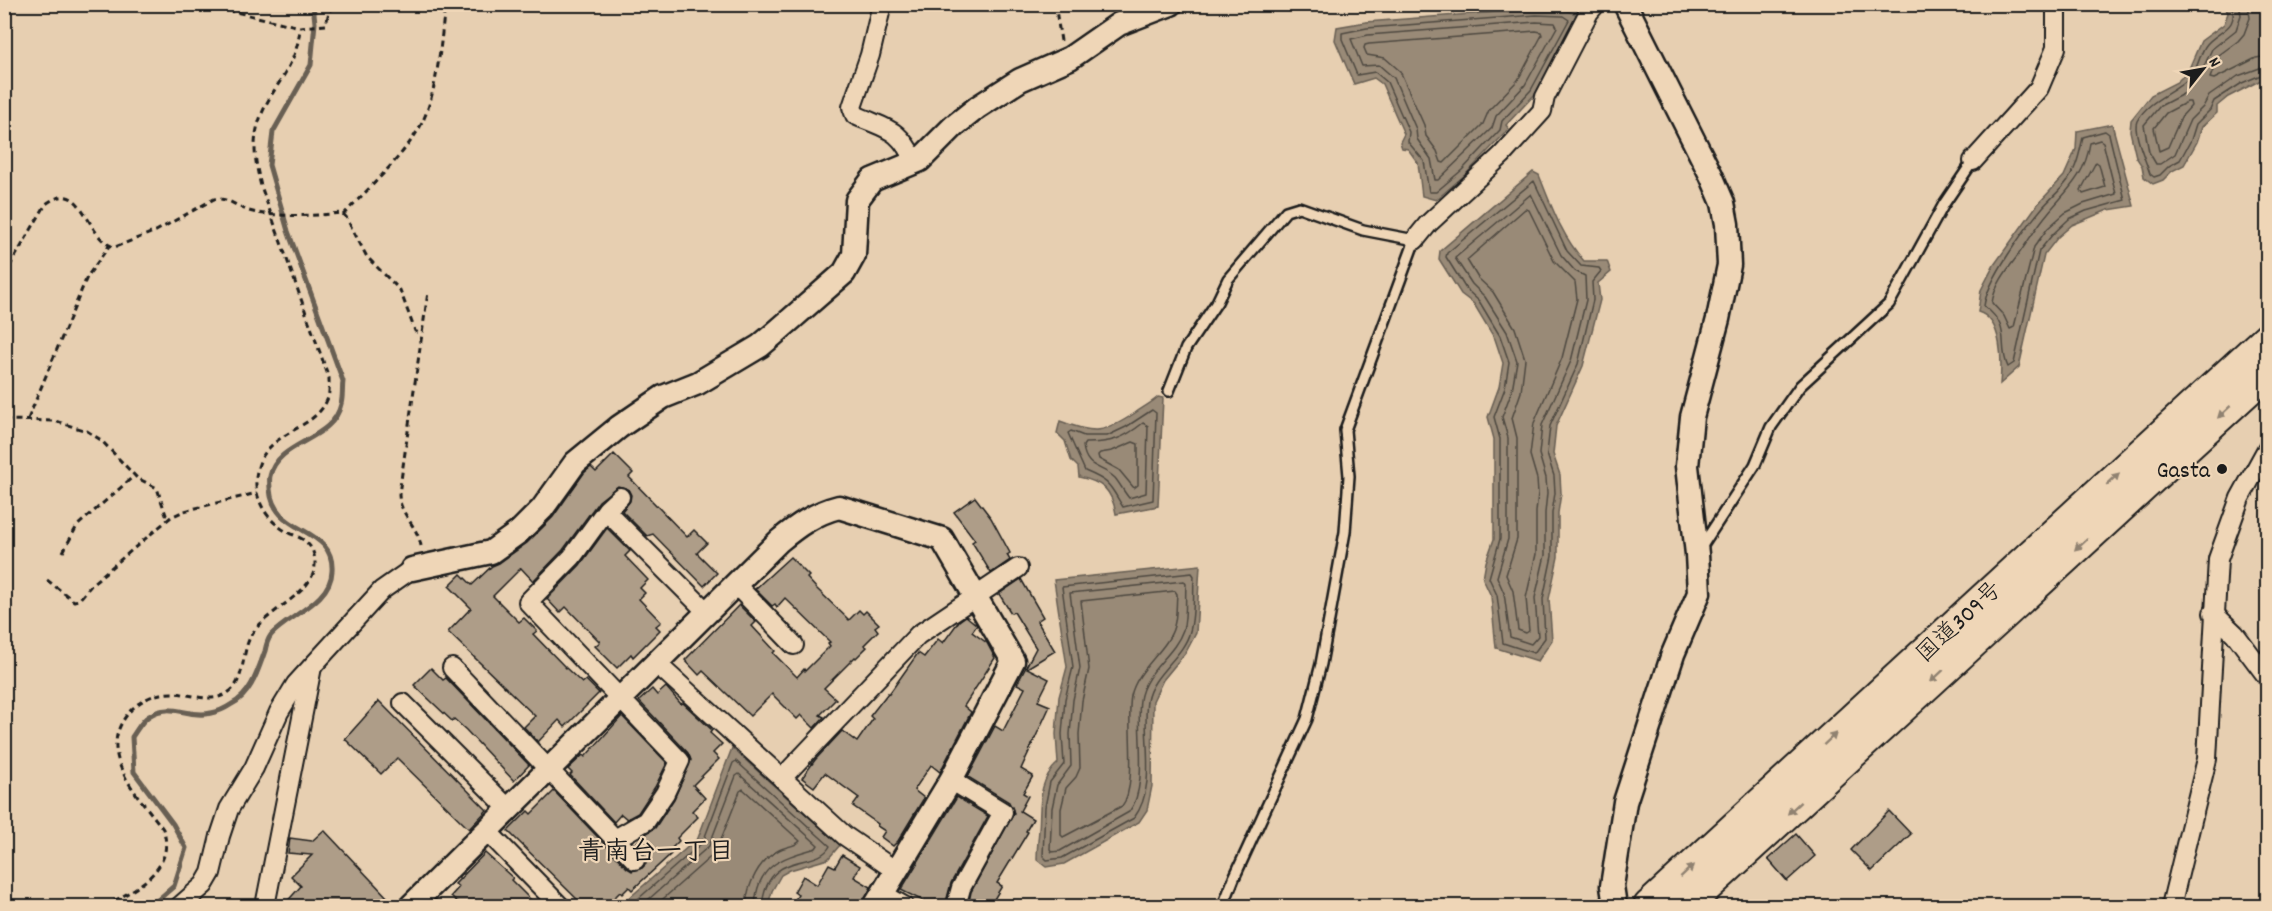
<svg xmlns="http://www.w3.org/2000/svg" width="2272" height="911" font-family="Dekko,'Klee One',sans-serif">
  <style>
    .water { fill: #998a77; stroke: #675e53; stroke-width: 1.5 }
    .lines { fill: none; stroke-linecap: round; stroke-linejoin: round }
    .shore { stroke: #4e4840; stroke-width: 1.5 }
    .stream { stroke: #675e53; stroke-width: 5 }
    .building { fill: #ae9d88; stroke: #1c1c1c; stroke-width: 1.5 }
    .service-casing { stroke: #1c1c1c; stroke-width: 14 }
    .minor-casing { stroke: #1c1c1c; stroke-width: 22 }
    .tertiary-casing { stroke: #1c1c1c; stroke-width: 27 }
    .trunk-casing { stroke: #1c1c1c; stroke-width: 34 }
    .path { stroke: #1c1c1c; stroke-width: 3; stroke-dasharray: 6 4.5; stroke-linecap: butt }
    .service { stroke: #efd6b7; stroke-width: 9 }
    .minor { stroke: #efd6b7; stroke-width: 18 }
    .tertiary { stroke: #efd6b7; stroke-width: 22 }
    .trunk { stroke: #efd6b7; stroke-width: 30 }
    .oneway { fill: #908271 }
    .poi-dot { fill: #1c1c1c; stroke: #efd6b7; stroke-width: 2 }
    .labels { text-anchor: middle; stroke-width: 4.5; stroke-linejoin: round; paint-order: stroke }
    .poi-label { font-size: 24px; fill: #1c1c1c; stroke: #efd6b7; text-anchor: end }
    .street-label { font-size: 24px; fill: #1c1c1c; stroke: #efd6b7 }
    .neighbourhood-label { font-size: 26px; font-weight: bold; fill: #1c1c1c; stroke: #efd6b7 }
  </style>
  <rect width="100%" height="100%" fill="#e7cfb1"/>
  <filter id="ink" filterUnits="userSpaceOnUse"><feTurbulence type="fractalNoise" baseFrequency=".0167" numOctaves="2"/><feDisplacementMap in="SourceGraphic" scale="12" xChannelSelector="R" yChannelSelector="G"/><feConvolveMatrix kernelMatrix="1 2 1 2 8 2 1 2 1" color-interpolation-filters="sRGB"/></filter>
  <g filter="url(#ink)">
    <!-- water -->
    <g class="water">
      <polygon points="2224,5 2267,5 2267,77 2228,97 2217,106 2217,113 2202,127 2197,142 2184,165 2172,171 2163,180 2153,184 2144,177 2142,166 2136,157 2130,131 2131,120 2151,95 2177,82 2188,71 2201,41 2224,24 2228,13"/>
      <polygon points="1536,9 1564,10 1579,15 1536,93 1506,125 1509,129 1466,174 1436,200 1422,196 1418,163 1408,149 1402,148 1400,142 1404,134 1382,84 1374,78 1354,84 1335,40 1337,27 1366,22"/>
      <path d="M2112,124l22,82 -26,4 -36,15 -14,12 -14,18 -25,112 -19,17c2,-21 3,-65 -22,-72l3,-22 13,-25 43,-60 27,-29 12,-27 1,-18z"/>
      <path d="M1533,172l6,3c12,30 23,62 45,86h23l4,11 -13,11 2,17 -17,66 -27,60 -3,28 7,21 1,18 -3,20v44l-9,42 3,41 -14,21 -42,-13 -5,-52 -8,-17 3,-17 8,-23v-100l-6,-22 11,-30 4,-24 -8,-24 -21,-35 -13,-10 -22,-35 1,-8z"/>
      <path d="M1158,397l5,1 -5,108 -42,8c-4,-24 -13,-32 -37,-37l-1,-10 -7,-7 -6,-19 -8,-8 3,-12c35,13 44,13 75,-8 8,-6 15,-9 23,-16z"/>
      <path d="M1200,565l-4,68 -10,19 -23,28 -10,21 -1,85 -5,24 -8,12 -75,42 -18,3 -9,-7c0,-10 1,-20 2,-30 2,-24 -2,-49 19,-67l-2,-29 3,-37 8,-30 -13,-87z"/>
      <polygon points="732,748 840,845 828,859 790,870 781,875 772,891 768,906 620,906 698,838"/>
    </g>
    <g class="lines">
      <!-- shore -->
      <g class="shore">
        <path d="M2231,4c9,25 -12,26 -24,40 -8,9 -8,24 -17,33 -16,17 -41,22 -53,44 -5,11 10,42 13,53l4,3 6,-2 9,-9 11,-6 11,-20 5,-16 14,-14 4,-9 28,-18 26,-11"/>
        <polyline points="2239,4 2241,15 2236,30 2212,49 2198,79 2185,93 2160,106 2144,125 2149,152 2156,164 2160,164 2175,154 2190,120 2203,107 2209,96 2238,76 2268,65"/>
        <polyline points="2248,4 2250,18 2244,34 2238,41 2219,55 2210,78 2214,79 2256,58 2268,56"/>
        <polygon points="1536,15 1563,16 1569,20 1531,90 1502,121 1500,130 1462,170 1436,192 1429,192 1424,161 1408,142 1409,132 1387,82 1375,72 1357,75 1342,39 1342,33 1367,28"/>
        <polygon points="1536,22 1555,23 1557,27 1525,85 1496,116 1492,128 1438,180 1435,180 1431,159 1417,139 1416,129 1394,78 1379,65 1362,66 1351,39 1368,35"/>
        <polygon points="1536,31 1541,32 1542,35 1518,80 1489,110 1483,124 1444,163 1441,162 1437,151 1426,136 1424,125 1400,71 1385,58 1367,55 1364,48 1365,45 1369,44"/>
        <polygon points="2187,102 2190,102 2191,106 2181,117 2168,147 2159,151 2154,128 2166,113"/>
        <path d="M2105,131l4,3 16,66 -39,11 -17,8 -16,15 -14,17 -25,112 -6,4c-11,-23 5,-39 -24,-61 3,-25 41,-78 59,-99 8,-9 18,-17 25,-27 9,-13 12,-29 15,-43z"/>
        <path d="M2100,140l3,2 13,52 -33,10 -18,9 -17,15 -14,19 -20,80 -4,2 -6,-13 -12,-13c2,-16 14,-32 24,-45 11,-15 20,-31 32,-45 20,-24 37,-37 42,-70z"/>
        <polygon points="2096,162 2099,164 2105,187 2083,194 2081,190"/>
        <polygon points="1534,181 1567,251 1581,266 1599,268 1601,271 1592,282 1593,300 1578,364 1550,426 1547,454 1554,476 1555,493 1552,513 1552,556 1543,599 1545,638 1534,653 1503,643 1497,595 1489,578 1500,539 1500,439 1494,417 1505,388 1509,362 1500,336 1479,301 1466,289 1446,257 1447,253"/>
        <polygon points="1531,194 1561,255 1575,271 1585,276 1586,300 1571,361 1542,425 1539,454 1546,478 1547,493 1545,513 1545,555 1535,598 1538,636 1531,644 1510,637 1504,593 1497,577 1508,539 1508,438 1502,417 1512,390 1517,361 1507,332 1485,297 1472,284 1455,258"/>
        <polygon points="1525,209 1529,210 1554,261 1575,282 1577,299 1562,358 1534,423 1530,455 1537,479 1538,493 1536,512 1536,554 1526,598 1529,631 1526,633 1518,630 1513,591 1506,575 1517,539 1517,438 1512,418 1521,392 1525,359 1515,328 1493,292 1478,278 1467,260"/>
        <path d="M1152,410l4,3 -3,87 -30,7c-14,-23 -12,-25 -38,-36l-17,-38 3,-2 13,5h23l19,-9z"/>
        <path d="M1143,423l5,3 -2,67 -17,5c-5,-6 -9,-14 -14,-20 -13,-13 -29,-8 -32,-32l2,-3c26,0 38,-4 58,-20z"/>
        <polygon points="1133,442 1138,444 1138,485 1134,488 1119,470 1099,459 1098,455 1100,453 1112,451"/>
        <path d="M1192,573l2,3c-1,17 1,38 -4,55 -6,26 -38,42 -43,70 -5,37 11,85 -13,117l-72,40 -15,2 -4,-4 2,-49 5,-25 14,-18 -2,-30 3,-35 8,-32 -11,-80z"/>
        <path d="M1184,581l2,3c-1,14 1,32 -3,46 -9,26 -39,41 -43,70 -4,31 9,87 -11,112l-69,39 -8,1 -2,-3 2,-41 5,-23 14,-19 -1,-32 3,-34 7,-32 -10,-75z"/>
        <path d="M1175,591l2,3c-1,10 0,22 -3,32 -6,24 -37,42 -43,70 -5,27 7,90 -9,110l-59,31 -2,-2v-26l5,-21 10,-11 4,-9 -1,-34 3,-33 7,-32 -8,-68z"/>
        <path d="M630,906l73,-64 30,-79 3,-2 94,85c-13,25 -62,1 -68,60"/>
        <path d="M641,906l68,-60 27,-70 3,-2 79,71 -2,3c-34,10 -59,16 -61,58"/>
        <path d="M655,906l61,-54 24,-61 3,-2 57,52c-5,6 -14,5 -21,9 -20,10 -32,35 -33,56"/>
      </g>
      <!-- stream -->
      <path class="stream" d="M151,906l23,-20 12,-38 -13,-24 -39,-52 -2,-35c5,-7 10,-17 17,-21 22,-15 40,3 62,-3 7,-1 15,-5 21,-9 19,-9 26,-34 33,-53 1,-5 3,-12 6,-16 18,-20 60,-33 61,-64 3,-46 -59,-35 -62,-82 0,-4 -1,-9 0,-13 8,-36 63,-34 71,-72 2,-7 1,-15 2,-23l-55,-150 -19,-66 4,-33 38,-67 4,-42 -2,-19"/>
    </g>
    <!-- building -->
    <g class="building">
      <polygon points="614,454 633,473 629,477 687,537 694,530 707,543 697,553 717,573 704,586 653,534 647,536 622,511 630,501 631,495 628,489 618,486 599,501 563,550 533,581 521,568 493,596 519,622 524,618 537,631 533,634 566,668 582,683 586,680 599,693 565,727 559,720 538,742 524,727 535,716 448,632 471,608 449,586 461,574 472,585 492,566 499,563 527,543 553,517 584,473 591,467 596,472"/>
      <polygon points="975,497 991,518 1010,553 1007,555 1010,560 991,573 972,542 975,540 954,512"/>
      <polygon points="607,528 630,551 625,556 648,580 640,588 645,593 639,599 661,622 656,626 660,630 633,657 631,654 617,668 595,646 600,642 566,607 560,613 547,599 580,565"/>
      <polygon points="790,557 809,576 807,578 817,589 849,620 859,610 863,614 866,611 879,624 875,627 878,631 864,645 867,647 856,658 855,657 824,688 836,699 820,715 824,717 814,728 801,715 797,719 772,694 750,716 703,671 699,675 685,660 739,605 756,622 752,626 775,651 773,653 797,677 804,669 805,671 830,646 828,643 830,642 785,598 777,607 775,604 772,606 755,589"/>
      <polygon points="1021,579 1043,617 1037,621 1055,651 1027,668 1049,679 1038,701 1050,706 1021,769 1033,776 1023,793 1028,796 1020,811 1033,819 1026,831 1028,832 997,883 1002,886 990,906 968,906 971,892 1014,813 1009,802 968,777 995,726 1003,731 1025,688 1017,684 1036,648 1014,612 1011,613 999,594"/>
      <polygon points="966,616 977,625 972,632 987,643 995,658 964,706 971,712 940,772 931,765 914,790 924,798 898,841 893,846 881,837 885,831 877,826 878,824 853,806 859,798 825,773 814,787 802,778 815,760 842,731 857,742 873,719 870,716 888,693 889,694 918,653 924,657 938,639 943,643 959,621"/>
      <polygon points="431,668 443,680 446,678 529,765 514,781 466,730 454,719 452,721 414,685"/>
      <polygon points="666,687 681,704 683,703 712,730 710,733 722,744 713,753 719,759 693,785 705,798 692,811 698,817 677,838 679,841 668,852 671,854 632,890 629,887 622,894 620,892 606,906 584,906 508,831 528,811 531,814 554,791 627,868 632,871 642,868 646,864 646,857 635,844 643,836 655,828 674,799 691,760 688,753 639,701 652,689 657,695"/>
      <polygon points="379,701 487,810 469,829 397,758 381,774 345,739"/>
      <polygon points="622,716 667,763 655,787 638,813 627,819 621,814 614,822 570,775 572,773 568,769 583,755 585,757"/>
      <polygon points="957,797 988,816 951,883 945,906 933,906 901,890"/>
      <polygon points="1889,811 1911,834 1872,871 1851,850"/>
      <polygon points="324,830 388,898 379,906 283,906 301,886 291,876 312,855 288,853 290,838 312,841"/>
      <polygon points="1796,834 1815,856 1787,881 1768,859"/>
      <polygon points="485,853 513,878 511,880 537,906 462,906 451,896 459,887 455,884"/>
      <polygon points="842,855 860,866 854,877 871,887 862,906 791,906 798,895 794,892 803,876 817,885 829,864 835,867"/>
    </g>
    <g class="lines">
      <!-- service casing -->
      <g class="service-casing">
        <g id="service">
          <polyline points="1169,391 1186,348 1217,302 1228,279 1286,211 1299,207 1363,230 1415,240 1345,430 1349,476 1345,532 1321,664 1307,719 1234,878 1223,906"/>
          <polyline points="1700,549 1755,465 1771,427 1800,386 1889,304 1944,204 1973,161"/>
        </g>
      </g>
      <!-- minor casing -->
      <g class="minor-casing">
        <g id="minor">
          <path d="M882,4l-12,51 -18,52 3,8c33,15 43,12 60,47"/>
          <polyline points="1973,161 2039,88 2056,48 2056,4"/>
          <polyline points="1415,240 1428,224 1502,155 1542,111 1545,97 1589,12 1596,4"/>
          <polyline points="606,511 707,612"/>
          <polyline points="735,584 794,645"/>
          <polyline points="2213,613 2235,634 2268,678"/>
          <polyline points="656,663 845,836 896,871"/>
          <polyline points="452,668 635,860"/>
          <polyline points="403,703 509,809"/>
          <polyline points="782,778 918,635 1018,568"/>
          <polyline points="951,780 1003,812 961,888 956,906"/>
          <polyline points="487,831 560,906"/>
          <polyline points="615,839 646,821 665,793 680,761 528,602 572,557 607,509 620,497"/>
          <polyline points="883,894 904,906"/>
          <polyline points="180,906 204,885 211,873 220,836 229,809 254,768 279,712 296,684 382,590 412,569"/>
          <polyline points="265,906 312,667"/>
          <polyline points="2171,906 2207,759 2218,559 2240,498 2268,447"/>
        </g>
      </g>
      <!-- tertiary casing -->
      <g class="tertiary-casing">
        <g id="tertiary">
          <polyline points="412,569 491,552 519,532 542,509 575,463 619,427 663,397 698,383 760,346 773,335 844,273 854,255 857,200 872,180 920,160 954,126 978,107 1020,80 1070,58 1119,24 1171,4"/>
          <path d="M411,906l368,-365c18,-15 36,-28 60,-34l103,32 71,122 -62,119 -76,126"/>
          <polyline points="1615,906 1612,886 1625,802 1673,654 1699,593 1697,554 1687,466 1692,417 1718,319 1729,265 1727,224 1723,203 1711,175 1625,4"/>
        </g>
      </g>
      <!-- trunk casing -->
      <g class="trunk-casing">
        <g id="trunk">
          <polyline points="1649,906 2268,337"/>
          <polyline points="1686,906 2268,372"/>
        </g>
      </g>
      <!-- path -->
      <g class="path">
        <polyline points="219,4 227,10 300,27 326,25 329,11 338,4"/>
        <polyline points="1055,4 1061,41"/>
        <path d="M343,215c25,-26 63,-61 79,-92 16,-34 19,-82 23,-119"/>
        <path d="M4,276l42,-72c39,-29 39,37 69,43l41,-16 58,-32c16,-2 24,10 39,13 24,5 63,4 88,1l5,4 21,40 33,33 15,41 6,3"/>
        <polyline points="28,419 87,277 109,246"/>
        <polyline points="4,420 55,421 87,431 101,440 137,478 157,488 166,515 170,517"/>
        <path d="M421,546c-3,-20 -22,-32 -22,-52l29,-202"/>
        <polyline points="63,552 77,526 135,475"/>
        <polyline points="47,580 74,601 79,600 93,583 171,517 184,511 257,493"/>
        <path d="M105,906c29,-16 72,-37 58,-77 -25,-35 -71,-76 -32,-119 11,-11 25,-17 41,-17 18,0 40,12 57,-1 17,-12 12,-42 23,-58 15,-23 51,-36 61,-60 4,-10 2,-23 -5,-30 -5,-6 -12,-8 -19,-11 -25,-13 -40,-41 -30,-69 12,-33 56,-35 68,-64 3,-6 2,-15 2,-22l-68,-192c-5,-20 -9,-40 -3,-61 11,-39 39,-53 42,-98"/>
      </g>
      <!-- service -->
      <use href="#service" class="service"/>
      <!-- minor -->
      <use href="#minor" class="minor"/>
      <!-- tertiary -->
      <use href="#tertiary" class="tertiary"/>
      <!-- trunk -->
      <use href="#trunk" class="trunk"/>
    </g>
    <!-- one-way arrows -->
    <defs><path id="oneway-solid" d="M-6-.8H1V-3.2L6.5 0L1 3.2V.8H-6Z" transform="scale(1.5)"/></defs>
    <g class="oneway">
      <use href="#oneway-solid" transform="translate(2224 412) rotate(137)"/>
      <use href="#oneway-solid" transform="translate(2113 479) rotate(-43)"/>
      <use href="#oneway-solid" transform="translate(2081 544) rotate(137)"/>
      <use href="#oneway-solid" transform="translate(1937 676) rotate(137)"/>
      <use href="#oneway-solid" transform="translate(1830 739) rotate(-43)"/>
      <use href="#oneway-solid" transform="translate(1794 808) rotate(137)"/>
      <use href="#oneway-solid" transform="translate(1687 871) rotate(-43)"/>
    </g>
  </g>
  <!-- markers -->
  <circle class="poi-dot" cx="2222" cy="469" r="6"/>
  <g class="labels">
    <!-- poi labels -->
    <g class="poi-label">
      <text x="2210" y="477">Gasta</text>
    </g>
    <!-- street labels -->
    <g class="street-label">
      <text transform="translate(1958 621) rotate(-43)" y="8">国道309号</text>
    </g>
    <!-- neighbourhood labels -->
    <g class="neighbourhood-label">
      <text x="656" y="859">青南台一丁目</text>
    </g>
  </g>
  <!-- margin -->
  <rect width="2272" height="911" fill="none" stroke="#efd6b7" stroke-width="24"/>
  <rect x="12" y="12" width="2248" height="887" fill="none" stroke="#1c1c1c" stroke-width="2" filter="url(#ink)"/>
  <!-- north arrow -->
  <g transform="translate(2203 69) rotate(59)" stroke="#efd6b7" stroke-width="4.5" paint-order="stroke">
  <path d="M0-4.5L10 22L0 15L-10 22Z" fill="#1c1c1c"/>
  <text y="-9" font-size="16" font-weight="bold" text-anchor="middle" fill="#1c1c1c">N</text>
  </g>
</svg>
